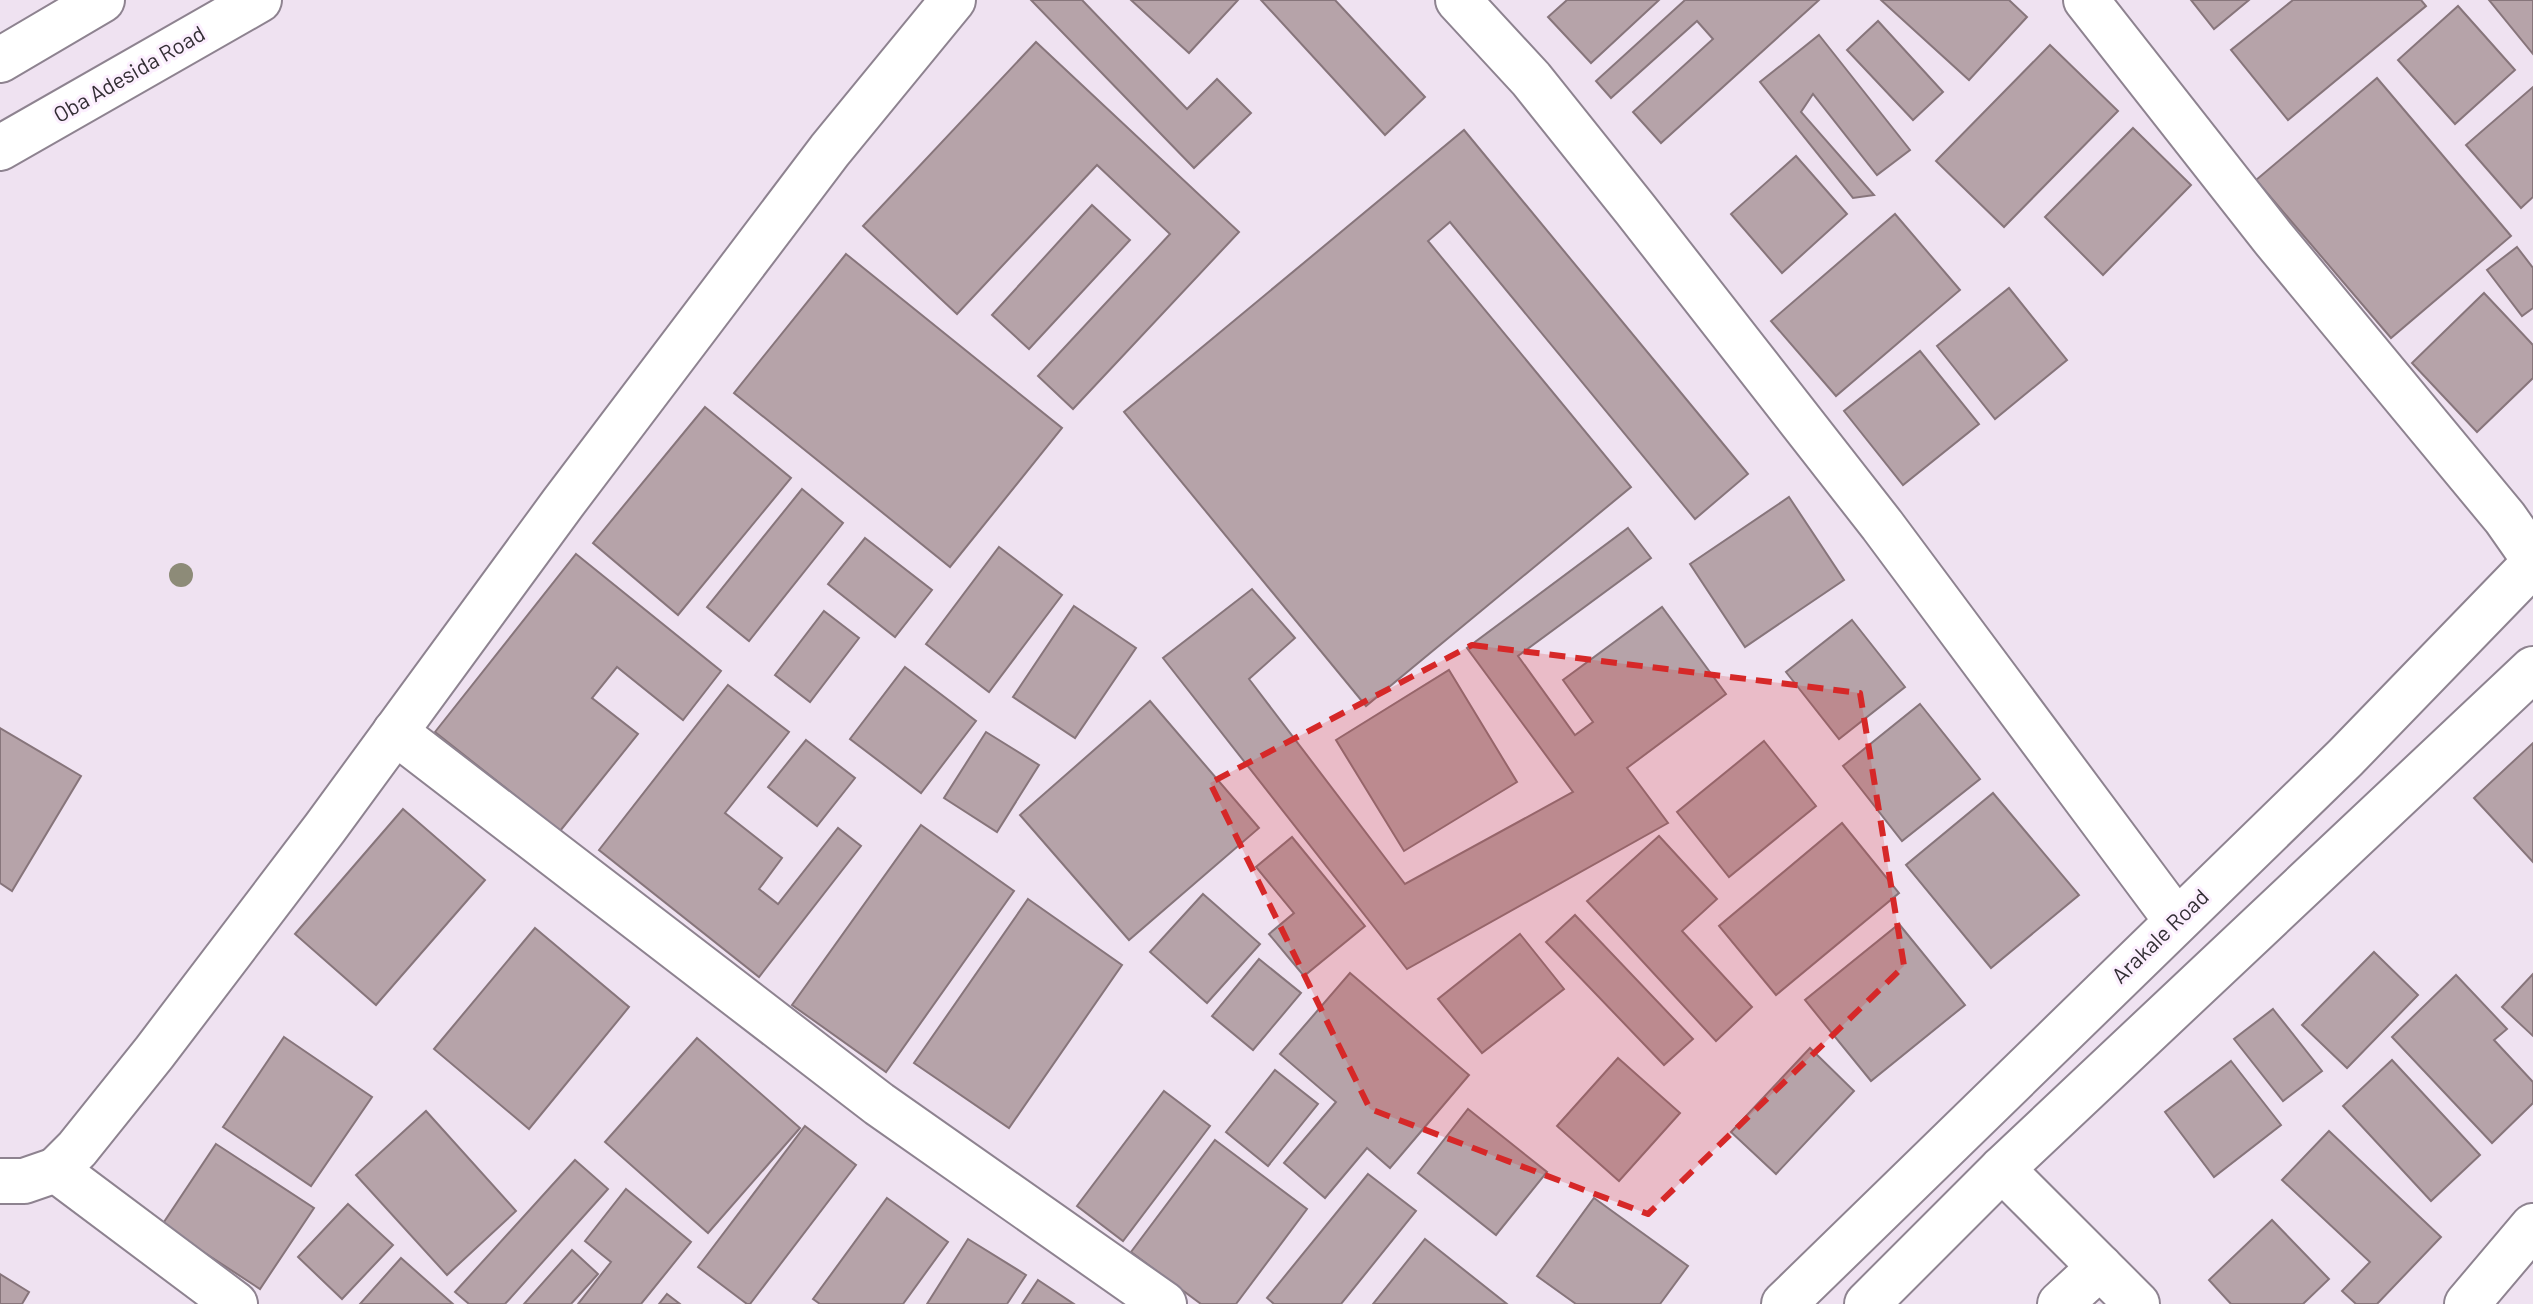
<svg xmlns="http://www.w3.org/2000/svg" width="2533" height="1304" font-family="Barlow,sans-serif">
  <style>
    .building { fill: #b6a3a9; stroke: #87757b; stroke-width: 2 }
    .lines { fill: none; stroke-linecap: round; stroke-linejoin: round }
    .minor-casing { stroke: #8e8390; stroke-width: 48 }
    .major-casing { stroke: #8e8390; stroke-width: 48 }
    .minor { stroke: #fff; stroke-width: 44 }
    .major { stroke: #fff; stroke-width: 44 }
    .tree { fill: #8d8b78 }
    .marked { fill: #d62828; fill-opacity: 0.2; stroke: #d62828; stroke-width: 6; stroke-dasharray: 16 10; stroke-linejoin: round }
    .labels { text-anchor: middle; stroke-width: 6; stroke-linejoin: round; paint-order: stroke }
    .street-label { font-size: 22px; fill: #332e34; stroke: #fceffe }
  </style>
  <rect width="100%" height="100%" fill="#efe2f1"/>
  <!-- building -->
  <g class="building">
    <polygon points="1031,0 1082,0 1187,109 1217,79 1251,113 1194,168"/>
    <polygon points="1131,0 1238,0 1189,53"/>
    <polygon points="1261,0 1335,0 1425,97 1385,135"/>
    <polygon points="1567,0 1659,0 1591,63 1548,17"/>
    <polygon points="1685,0 1819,0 1661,143 1633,112 1713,39 1697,21 1611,98 1596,81"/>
    <polygon points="1881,0 2009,0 2027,17 1969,80"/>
    <polygon points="2191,0 2249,0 2214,29"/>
    <polygon points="2293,0 2421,0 2426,6 2288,120 2231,50"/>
    <polygon points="2489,0 2533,0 2533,54"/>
    <polygon points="2458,6 2515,70 2455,124 2398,60"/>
    <polygon points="1878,21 1943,92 1913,120 1847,50"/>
    <polygon points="1819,35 1910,150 1877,175 1813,94 1801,112 1874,195 1853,198 1760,82"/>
    <polygon points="1036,42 1239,232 1073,409 1038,376 1170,234 1097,165 957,314 863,226"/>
    <polygon points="2050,45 2118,111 2004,227 1936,161"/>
    <polygon points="2377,78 2511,236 2391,338 2256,180"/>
    <polygon points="2533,87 2533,197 2521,208 2466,145"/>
    <polygon points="2133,128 2191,185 2103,275 2045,217"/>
    <polygon points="1464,130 1748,474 1695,519 1450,222 1428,241 1631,487 1366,706 1124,412"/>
    <polygon points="1796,156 1847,214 1782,273 1731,214"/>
    <polygon points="1092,205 1130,240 1029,349 992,315"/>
    <polygon points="1895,214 1960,290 1836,396 1771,321"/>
    <polygon points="2517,247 2533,268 2533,308 2522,316 2487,270"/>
    <polygon points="846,254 1062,428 950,567 734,393"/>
    <polygon points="2009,288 2067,360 1995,419 1937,346"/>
    <polygon points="2484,293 2533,345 2533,378 2477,432 2412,363"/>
    <polygon points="1920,351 1979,424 1903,485 1844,411"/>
    <polygon points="705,407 791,478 678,615 593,543"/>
    <polygon points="802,489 843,523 749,641 707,607"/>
    <polygon points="1789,497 1844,580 1745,647 1690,564"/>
    <polygon points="1628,528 1651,558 1518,656 1575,735 1593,722 1563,680 1662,607 1726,694 1627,768 1668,823 1407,969 1163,658 1252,589 1295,638 1249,679 1405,884 1573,792 1467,648"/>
    <polygon points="865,538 932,590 895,637 828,584"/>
    <polygon points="999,547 1062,595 989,692 926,644"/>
    <polygon points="576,554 721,671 683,720 617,667 592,698 638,734 560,831 435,732"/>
    <polygon points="1074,606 1136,648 1075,738 1013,697"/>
    <polygon points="824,611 859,638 810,702 775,675"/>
    <polygon points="1852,620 1905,687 1839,739 1786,672"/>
    <polygon points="905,667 976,721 921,793 850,739"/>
    <polygon points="1449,670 1517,782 1404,851 1336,740"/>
    <polygon points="728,685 789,732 725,813 782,858 759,889 778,904 838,828 861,846 759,977 599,850"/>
    <polygon points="1150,701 1259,828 1129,940 1020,815"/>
    <polygon points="1920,704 1980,779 1902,841 1843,766"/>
    <polygon points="0,728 81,776 12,891 0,883"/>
    <polygon points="986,732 1039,765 997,832 944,798"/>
    <polygon points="806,740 855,778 817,826 768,787"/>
    <polygon points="1764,741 1816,806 1729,877 1677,812"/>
    <polygon points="2533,743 2533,862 2474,798"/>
    <polygon points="1993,793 2079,895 1991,968 1906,865"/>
    <polygon points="403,809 485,880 376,1005 295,934"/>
    <polygon points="1842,823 1899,893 1776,995 1719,926"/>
    <polygon points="921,825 1014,891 886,1072 792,1005"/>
    <polygon points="1659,836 1717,899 1682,931 1752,1007 1716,1041 1587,901"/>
    <polygon points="1292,837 1365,926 1304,976 1269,934 1294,913 1256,867"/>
    <polygon points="1203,894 1260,944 1207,1003 1150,952"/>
    <polygon points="1028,899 1122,965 1009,1128 914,1063"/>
    <polygon points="1575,915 1693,1039 1664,1065 1546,942"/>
    <polygon points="1899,924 1965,1005 1871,1081 1805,1000"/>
    <polygon points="535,928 629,1007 529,1129 434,1049"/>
    <polygon points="1520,934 1564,989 1482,1053 1438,999"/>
    <polygon points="2374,952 2418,995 2347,1068 2302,1025"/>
    <polygon points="1259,959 1301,993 1253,1050 1212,1016"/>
    <polygon points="1350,973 1469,1075 1390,1168 1367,1148 1325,1198 1284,1163 1336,1102 1280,1054"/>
    <polygon points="2533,974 2533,1036 2502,1007"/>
    <polygon points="2456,975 2507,1029 2494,1040 2533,1082 2533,1103 2492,1143 2392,1037"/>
    <polygon points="2273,1009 2322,1071 2283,1101 2234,1039"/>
    <polygon points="284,1037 372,1097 311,1186 223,1127"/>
    <polygon points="697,1038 800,1128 708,1233 605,1142"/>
    <polygon points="1810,1048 1854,1091 1776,1174 1731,1132"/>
    <polygon points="1618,1058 1680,1113 1619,1181 1557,1126"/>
    <polygon points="2392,1060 2480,1155 2431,1201 2343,1106"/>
    <polygon points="2231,1061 2281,1125 2214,1177 2165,1112"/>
    <polygon points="1275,1070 1318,1104 1268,1166 1226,1132"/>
    <polygon points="1164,1091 1210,1126 1123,1241 1077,1206"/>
    <polygon points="1468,1109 1547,1172 1496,1235 1418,1173"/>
    <polygon points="426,1111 516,1211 447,1275 356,1175"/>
    <polygon points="805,1126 856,1165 750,1304 747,1304 698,1267"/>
    <polygon points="2329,1131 2441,1237 2377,1304 2356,1304 2342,1291 2370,1262 2282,1180"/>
    <polygon points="1215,1140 1307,1209 1236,1304 1201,1304 1131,1252"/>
    <polygon points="216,1144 314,1208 260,1289 162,1225"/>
    <polygon points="575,1160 608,1189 505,1304 469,1304 455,1292"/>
    <polygon points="1368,1174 1416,1211 1341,1304 1274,1304 1267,1298"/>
    <polygon points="626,1189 691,1242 641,1304 578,1304 611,1262 585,1241"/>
    <polygon points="887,1198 948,1242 903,1304 820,1304 813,1299"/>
    <polygon points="1594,1198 1688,1266 1660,1304 1576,1304 1537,1276"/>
    <polygon points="348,1204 393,1245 342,1299 298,1257"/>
    <polygon points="2272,1220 2329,1279 2303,1304 2231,1304 2209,1280"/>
    <polygon points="968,1239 1026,1275 1007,1304 927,1304"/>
    <polygon points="1425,1239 1507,1304 1373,1304"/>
    <polygon points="572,1250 598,1274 571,1304 524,1304"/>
    <polygon points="401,1258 453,1304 360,1304"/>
    <polygon points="0,1274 29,1292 22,1304 0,1304"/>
    <polygon points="1038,1280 1074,1304 1022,1304"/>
    <polygon points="667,1294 680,1304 659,1304"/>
  </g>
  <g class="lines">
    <!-- minor casing -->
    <g class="minor-casing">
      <g id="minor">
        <polyline points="1458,0 1531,79 1635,209 1882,525 2176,920"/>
        <polyline points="2086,0 2273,238 2505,518 2533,558"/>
        <polyline points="395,732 879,1104 1164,1304"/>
        <polyline points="2002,1169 2137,1304"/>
        <polyline points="56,1170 77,1149 154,1053 325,828 563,503 830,150 953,0"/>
        <polyline points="0,1181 24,1181 56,1170 235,1304"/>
        <polyline points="2060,1304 2100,1267"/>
        <polyline points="2467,1304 2533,1226"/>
      </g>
    </g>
    <!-- major casing -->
    <g class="major-casing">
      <g id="major">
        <polyline points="0,60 102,0"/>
        <polyline points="0,148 259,0"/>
        <polyline points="1784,1304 2345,758 2533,564"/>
        <polyline points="1867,1304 2002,1169 2533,669"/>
      </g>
    </g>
    <!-- minor -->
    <use href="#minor" class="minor"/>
    <!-- major -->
    <use href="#major" class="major"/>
  </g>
  <!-- trees -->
  <circle class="tree" cx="181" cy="575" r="12"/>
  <!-- marked area -->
  <path class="marked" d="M1472,645l388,48 44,273 -256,248 -278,-105 -160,-326z"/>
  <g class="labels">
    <!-- street labels -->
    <g class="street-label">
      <text transform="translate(129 74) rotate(-30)" y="8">Oba Adesida Road</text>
      <text transform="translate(2160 936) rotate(-44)" y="8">Arakale Road</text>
    </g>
  </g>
</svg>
